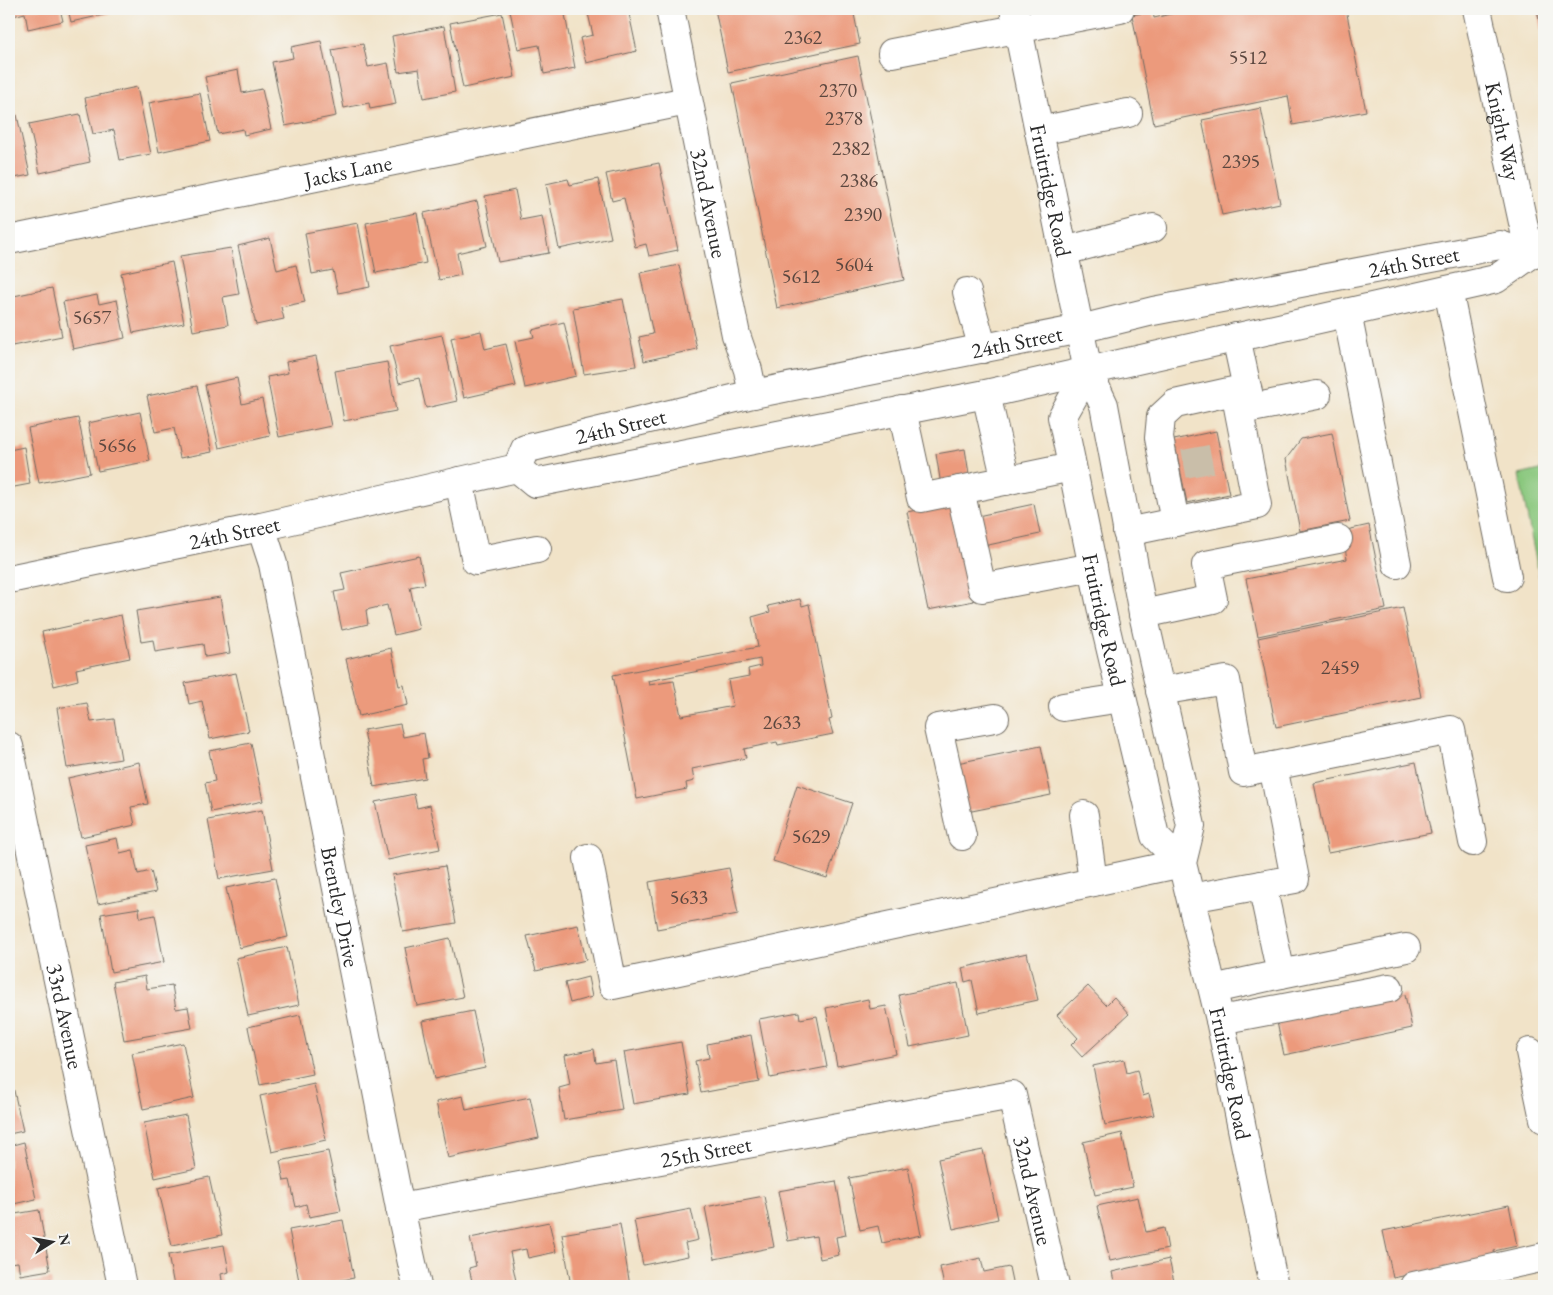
<svg xmlns="http://www.w3.org/2000/svg" width="1553" height="1295" font-family="'EB Garamond',serif">
  <style>
    .green { fill: #89c77d; stroke: #5a7954 }
    .building { fill: #ec9a7b; fill-rule: evenodd }
    .lines { fill: none; stroke-linecap: round; stroke-linejoin: round }
    .minor-tunnel { stroke: #c9bea9; stroke-width: 28; stroke-dasharray: 28 14; stroke-linecap: butt }
    .minor-casing { stroke: #706b62; stroke-width: 30 }
    .major-casing { stroke: #706b62; stroke-width: 30 }
    .minor { stroke: #fff; stroke-width: 28 }
    .major { stroke: #fff; stroke-width: 28 }
    .labels { text-anchor: middle; stroke-width: 4; stroke-linejoin: round; paint-order: stroke }
    .number-label { font-size: 20px; fill: #5b473f }
    .street-label { font-size: 22px; fill: #2b2b2b; stroke: #f6f6f2 }
  </style>
  <rect width="100%" height="100%" fill="#f6f6f2"/>
  <filter id="ink" filterUnits="userSpaceOnUse"><feTurbulence type="fractalNoise" baseFrequency=".02" numOctaves="2"/><feDisplacementMap in="SourceGraphic" scale="10" xChannelSelector="R" yChannelSelector="G"/><feConvolveMatrix kernelMatrix="1 2 1 2 8 2 1 2 1" color-interpolation-filters="sRGB"/></filter>
  <filter id="wash" filterUnits="userSpaceOnUse"><feTurbulence type="fractalNoise" baseFrequency=".0096" numOctaves="4" result="noise"/><feDisplacementMap in="SourceGraphic" scale="20" xChannelSelector="R" yChannelSelector="G"/><feGaussianBlur stdDeviation="1.12" result="paint"/><feColorMatrix in="noise" values="0 0 0 0 0 0 0 0 0 0 0 0 0 0 0 0 0 1.4 0 .05"/><feComposite in="paint" operator="in"/></filter>
  <g filter="url(#wash)">
    <rect width="100%" height="100%" fill="#f1e3c8"/>
    <!-- green -->
    <polygon class="green" points="1544,469 1544,601 1519,475"/>
    <g id="blocks">
      <!-- building -->
      <g class="building">
        <polygon points="9,9 60,9 63,21 28,29 25,13 9,17"/>
        <polygon points="68,9 121,9 121,11 71,22"/>
        <polygon points="524,9 564,9 575,68 544,74 539,45 518,49 510,11"/>
        <polygon points="587,9 628,9 637,51 586,63 580,38 593,35"/>
        <polygon points="715,9 853,9 860,44 728,72"/>
        <polygon points="1191,9 1346,9 1366,111 1293,125 1288,96 1154,124 1132,15 1153,11 1154,18"/>
        <polygon points="1537,9 1544,9 1544,42 1543,42"/>
        <polygon points="502,13 515,77 463,88 450,23"/>
        <polygon points="444,26 455,92 424,98 419,69 398,72 392,36"/>
        <polygon points="321,41 336,116 285,126 272,62 293,58 291,47"/>
        <polygon points="363,44 368,67 388,63 396,104 370,109 369,103 344,108 332,50"/>
        <polygon points="858,56 904,280 777,308 732,83"/>
        <polygon points="238,70 242,93 262,89 271,129 244,135 243,129 218,134 205,77"/>
        <polygon points="137,87 151,154 120,160 114,130 93,134 85,98"/>
        <polygon points="200,93 210,141 159,152 149,103"/>
        <polygon points="1261,108 1280,203 1222,215 1202,120"/>
        <polygon points="80,114 90,162 40,173 29,124"/>
        <polygon points="17,115 30,175 9,179 9,117"/>
        <polygon points="659,163 678,250 649,256 646,244 635,247 624,198 612,201 606,174"/>
        <polygon points="568,179 570,185 598,179 611,238 559,249 546,184"/>
        <polygon points="515,190 521,220 542,216 549,253 498,262 485,196"/>
        <polygon points="477,201 487,246 457,253 461,275 439,280 424,213"/>
        <polygon points="417,213 426,263 376,273 366,223"/>
        <polygon points="358,223 370,287 338,293 333,270 312,274 305,233"/>
        <polygon points="270,238 277,270 296,265 305,302 281,307 284,319 256,325 238,246"/>
        <polygon points="231,248 239,294 223,297 228,325 193,331 180,256"/>
        <polygon points="172,262 184,323 133,333 121,273"/>
        <polygon points="679,265 697,349 644,361 639,337 653,334 640,273"/>
        <polygon points="52,288 62,336 12,346 9,333 9,297"/>
        <polygon points="97,295 99,304 117,300 125,338 73,349 63,302"/>
        <polygon points="623,299 636,366 584,374 573,308"/>
        <polygon points="564,322 576,376 525,388 515,341 534,337 532,330"/>
        <polygon points="481,331 485,349 506,344 516,386 464,398 451,338"/>
        <polygon points="442,335 457,401 426,408 419,378 399,383 390,346"/>
        <polygon points="316,356 331,426 279,437 267,377 288,373 286,362"/>
        <polygon points="387,362 396,411 344,421 335,371"/>
        <polygon points="237,378 242,404 262,399 270,436 219,448 205,385"/>
        <polygon points="197,386 212,452 180,458 174,428 155,432 147,396"/>
        <polygon points="140,412 150,461 98,471 88,423"/>
        <polygon points="78,418 90,473 39,483 28,428"/>
        <polygon points="1216,431 1229,494 1187,503 1174,440"/>
        <polygon points="1332,433 1350,521 1300,531 1286,459 1301,439"/>
        <polygon points="24,447 30,484 9,488 9,450"/>
        <polygon points="965,449 970,480 941,485 936,454"/>
        <polygon points="952,503 974,601 928,610 907,512"/>
        <polygon points="1034,504 1040,534 979,547 973,517"/>
        <polygon points="1369,525 1386,609 1258,636 1246,579 1347,559 1342,531"/>
        <polygon points="419,556 425,584 410,587 419,629 394,635 387,605 366,610 368,624 342,630 334,592 345,590 341,573"/>
        <polygon points="220,597 230,653 205,657 203,644 155,652 153,640 141,642 136,611"/>
        <path d="M800,599l2,7 7,-2 23,115 -3,1 4,14 -55,11 -1,-3 -33,7 2,9 -54,11 2,12 -8,2 1,6 -50,10 -24,-124 145,-28 -6,-30 18,-5 -2,-6zM760,659l1,7 -13,3 1,7 -21,4 5,26 -52,10 -7,-35 -25,4 -1,-4z"/>
        <polygon points="1403,608 1421,697 1276,727 1258,638"/>
        <polygon points="121,615 130,658 76,669 78,680 54,686 42,632"/>
        <polygon points="391,648 399,686 404,685 408,705 359,716 346,659"/>
        <polygon points="236,673 249,731 210,739 202,701 189,704 185,683"/>
        <polygon points="87,703 91,722 114,719 121,759 67,768 57,708"/>
        <polygon points="400,724 403,737 424,733 428,758 422,759 425,778 374,787 364,730"/>
        <polygon points="251,743 263,801 211,812 205,783 215,781 209,751"/>
        <polygon points="1041,746 1051,795 962,813 952,764"/>
        <polygon points="139,762 148,804 131,807 135,825 81,837 68,778"/>
        <polygon points="1416,762 1431,833 1328,853 1314,783"/>
        <polygon points="797,785 852,803 827,878 773,861"/>
        <polygon points="414,794 417,808 430,805 440,849 388,860 375,802"/>
        <polygon points="262,810 273,869 219,879 208,820"/>
        <polygon points="117,838 120,853 133,850 138,874 151,871 156,892 98,904 85,845"/>
        <polygon points="445,866 456,923 403,932 392,875"/>
        <polygon points="729,868 738,914 657,929 649,882"/>
        <polygon points="275,878 288,937 239,948 226,888"/>
        <polygon points="139,908 140,918 155,915 164,962 111,972 101,914"/>
        <polygon points="578,925 586,960 536,971 527,936"/>
        <polygon points="450,938 463,997 417,1006 405,948"/>
        <polygon points="287,947 299,1005 248,1016 236,958"/>
        <polygon points="1027,953 1038,1000 979,1013 972,980 965,982 962,968"/>
        <polygon points="145,976 147,989 172,985 176,1009 188,1007 192,1028 124,1040 113,982"/>
        <polygon points="588,977 592,997 570,1003 565,983"/>
        <polygon points="958,983 968,1035 910,1047 899,995"/>
        <polygon points="1088,986 1106,1005 1114,997 1129,1014 1082,1057 1071,1045 1078,1038 1057,1015"/>
        <polygon points="1405,995 1412,1028 1284,1055 1277,1022"/>
        <polygon points="868,999 870,1009 886,1006 896,1054 837,1066 826,1008"/>
        <polygon points="473,1011 485,1068 434,1079 422,1021"/>
        <polygon points="799,1012 800,1019 817,1016 827,1067 770,1078 759,1019"/>
        <polygon points="300,1015 313,1074 260,1085 248,1027"/>
        <polygon points="751,1035 759,1082 701,1093 695,1061 709,1058 707,1044"/>
        <polygon points="681,1042 690,1094 633,1104 624,1052"/>
        <polygon points="183,1043 194,1098 143,1109 132,1053"/>
        <polygon points="594,1049 596,1063 614,1060 622,1110 564,1120 559,1088 570,1085 565,1055"/>
        <polygon points="1124,1059 1127,1073 1137,1070 1143,1096 1149,1094 1154,1115 1105,1125 1093,1066"/>
        <polygon points="9,1073 10,1073 23,1131 9,1134"/>
        <polygon points="314,1084 326,1140 272,1152 260,1096"/>
        <polygon points="463,1096 466,1110 530,1097 539,1138 448,1158 436,1102"/>
        <polygon points="186,1115 196,1169 155,1178 144,1123"/>
        <polygon points="1122,1133 1133,1187 1095,1195 1083,1142"/>
        <polygon points="24,1142 36,1199 9,1205 9,1146"/>
        <polygon points="983,1150 998,1219 953,1229 938,1159"/>
        <polygon points="328,1151 341,1211 309,1217 306,1204 296,1207 290,1180 284,1181 280,1161"/>
        <polygon points="908,1167 921,1235 882,1243 878,1226 860,1230 849,1178"/>
        <polygon points="209,1177 222,1235 172,1246 158,1188"/>
        <polygon points="836,1181 846,1235 836,1237 839,1255 820,1259 816,1236 788,1241 778,1191"/>
        <polygon points="764,1196 774,1247 715,1259 705,1207"/>
        <polygon points="1138,1197 1146,1232 1164,1228 1168,1249 1110,1261 1097,1206"/>
        <polygon points="1509,1205 1517,1246 1494,1251 1495,1257 1393,1278 1383,1231"/>
        <polygon points="691,1209 698,1240 685,1243 688,1256 643,1265 634,1220"/>
        <polygon points="39,1210 50,1270 20,1275 18,1262 9,1263 9,1215"/>
        <polygon points="343,1220 354,1278 309,1286 300,1286 289,1230"/>
        <polygon points="549,1222 556,1252 528,1258 526,1249 510,1252 517,1286 473,1286 469,1268 476,1266 470,1238"/>
        <polygon points="620,1224 630,1286 591,1286 591,1283 571,1286 562,1234"/>
        <polygon points="224,1245 229,1272 221,1274 223,1286 174,1286 168,1255"/>
        <polygon points="981,1258 984,1272 1009,1267 1013,1286 944,1286 940,1267"/>
        <polygon points="1169,1259 1175,1286 1115,1286 1112,1272"/>
        <polygon points="51,1279 52,1286 17,1286 16,1285"/>
      </g>
    </g>
  </g>
  <g filter="url(#ink)">
    <use href="#blocks" fill-opacity="0" stroke="#706b62" stroke-width="1"/>
    <g class="lines">
      <!-- minor-tunnel -->
      <polyline class="minor-tunnel" points="1184,464 1225,456"/>
      <!-- minor casing -->
      <g class="minor-casing">
        <g id="minor">
          <path id="s1" d="M670,9l66,326 12,35 5,24"/>
          <path id="s2" d="M1477,9l53,246"/>
          <polyline points="892,53 1120,9"/>
          <polyline points="1039,131 1128,113"/>
          <path id="s3" d="M9,240l678,-139"/>
          <polyline points="1064,251 1153,228"/>
          <polyline points="1448,290 1507,577"/>
          <polyline points="967,292 983,349"/>
          <polyline points="1347,313 1397,564"/>
          <polyline points="1247,388 1252,408 1317,395"/>
          <polyline points="986,394 1006,481"/>
          <polyline points="902,410 921,498 1072,467"/>
          <polyline points="517,468 535,483 986,394 1496,279 1530,255 1544,252"/>
          <path id="s4" d="M517,468l8,-19 228,-55 327,-65 73,-18 347,-66 30,10"/>
          <polyline points="459,481 476,561 537,549"/>
          <polyline points="960,490 982,588 1093,567"/>
          <polyline points="1175,522 1159,438 1161,417 1175,404 1247,388 1236,337"/>
          <path id="s5" d="M261,527l12,37 127,644 17,78"/>
          <polyline points="1127,532 1257,505 1235,391"/>
          <path id="s6" d="M9,579l252,-52 256,-59"/>
          <polyline points="1143,614 1213,599 1206,565 1338,539"/>
          <polyline points="1160,691 1226,680 1243,772 1273,766"/>
          <polyline points="1063,707 1122,698"/>
          <path id="s7" d="M9,746l113,540"/>
          <polyline points="1084,815 1093,882"/>
          <polyline points="962,836 938,728 995,718"/>
          <polyline points="588,858 613,985 1182,863"/>
          <polyline points="1191,898 1295,879 1273,766 1451,730 1473,842"/>
          <polyline points="1281,974 1406,948"/>
          <polyline points="1213,989 1281,974 1262,885"/>
          <polyline points="1220,1020 1389,988"/>
          <polyline points="1530,1052 1544,1119"/>
          <path id="s8" d="M400,1208l612,-113 43,191"/>
          <polyline points="1414,1286 1544,1257"/>
        </g>
      </g>
      <!-- major casing -->
      <g class="major-casing">
        <g id="major">
          <path id="s9" d="M1014,9l74,362 16,34 39,209 48,212 -9,37 38,157 54,266"/>
          <path id="s10" d="M1088,371l-26,46 42,204 51,215 27,27"/>
        </g>
      </g>
      <!-- minor -->
      <use href="#minor" class="minor"/>
      <!-- major -->
      <use href="#major" class="major"/>
    </g>
  </g>
  <g class="labels">
    <!-- number labels -->
    <g class="number-label">
      <text x="803" y="44">2362</text>
      <text x="1248" y="64">5512</text>
      <text x="838" y="97">2370</text>
      <text x="844" y="125">2378</text>
      <text x="851" y="155">2382</text>
      <text x="1241" y="168">2395</text>
      <text x="859" y="187">2386</text>
      <text x="863" y="221">2390</text>
      <text x="854" y="271">5604</text>
      <text x="801" y="283">5612</text>
      <text x="92" y="324">5657</text>
      <text x="117" y="452">5656</text>
      <text x="1340" y="674">2459</text>
      <text x="782" y="729">2633</text>
      <text x="811" y="843">5629</text>
      <text x="689" y="904">5633</text>
    </g>
    <!-- street labels -->
    <g class="street-label">
      <text dy="8" stroke="none"><textPath href="#s2" startOffset="125">Knight Way</textPath></text>
      <text dy="8" stroke="none"><textPath href="#s3" startOffset="346">Jacks Lane</textPath></text>
      <text dy="8" stroke="none"><textPath href="#s9" startOffset="185">Fruitridge Road</textPath></text>
      <text dy="8" stroke="none"><textPath href="#s1" startOffset="198">32nd Avenue</textPath></text>
      <text dy="8" stroke="none"><textPath href="#s4" startOffset="929">24th Street</textPath></text>
      <text dy="8" stroke="none"><textPath href="#s4" startOffset="524">24th Street</textPath></text>
      <text dy="8" stroke="none"><textPath href="#s4" startOffset="119">24th Street</textPath></text>
      <text dy="8" stroke="none"><textPath href="#s6" startOffset="230">24th Street</textPath></text>
      <text dy="8" stroke="none"><textPath href="#s10" startOffset="260">Fruitridge Road</textPath></text>
      <text dy="8" stroke="none"><textPath href="#s5" startOffset="388">Brentley Drive</textPath></text>
      <text dy="8" stroke="none"><textPath href="#s7" startOffset="276">33rd Avenue</textPath></text>
      <text dy="8" stroke="none"><textPath href="#s9" startOffset="1091">Fruitridge Road</textPath></text>
      <text dy="8" stroke="none"><textPath href="#s8" startOffset="311">25th Street</textPath></text>
      <text dy="8" stroke="none"><textPath href="#s8" startOffset="720">32nd Avenue</textPath></text>
    </g>
  </g>
  <!-- margin -->
  <rect width="1553" height="1295" fill="none" stroke="#f6f6f2" stroke-width="30"/>
  <!-- north arrow -->
  <g transform="translate(52 1242) rotate(79)" stroke="#f6f6f2" stroke-width="4" paint-order="stroke">
  <path d="M0-4L9 19L0 12L-9 19Z" fill="#2b2b2b"/>
  <text y="-8" font-size="14" font-weight="bold" text-anchor="middle" fill="#2b2b2b">N</text>
  </g>
</svg>
